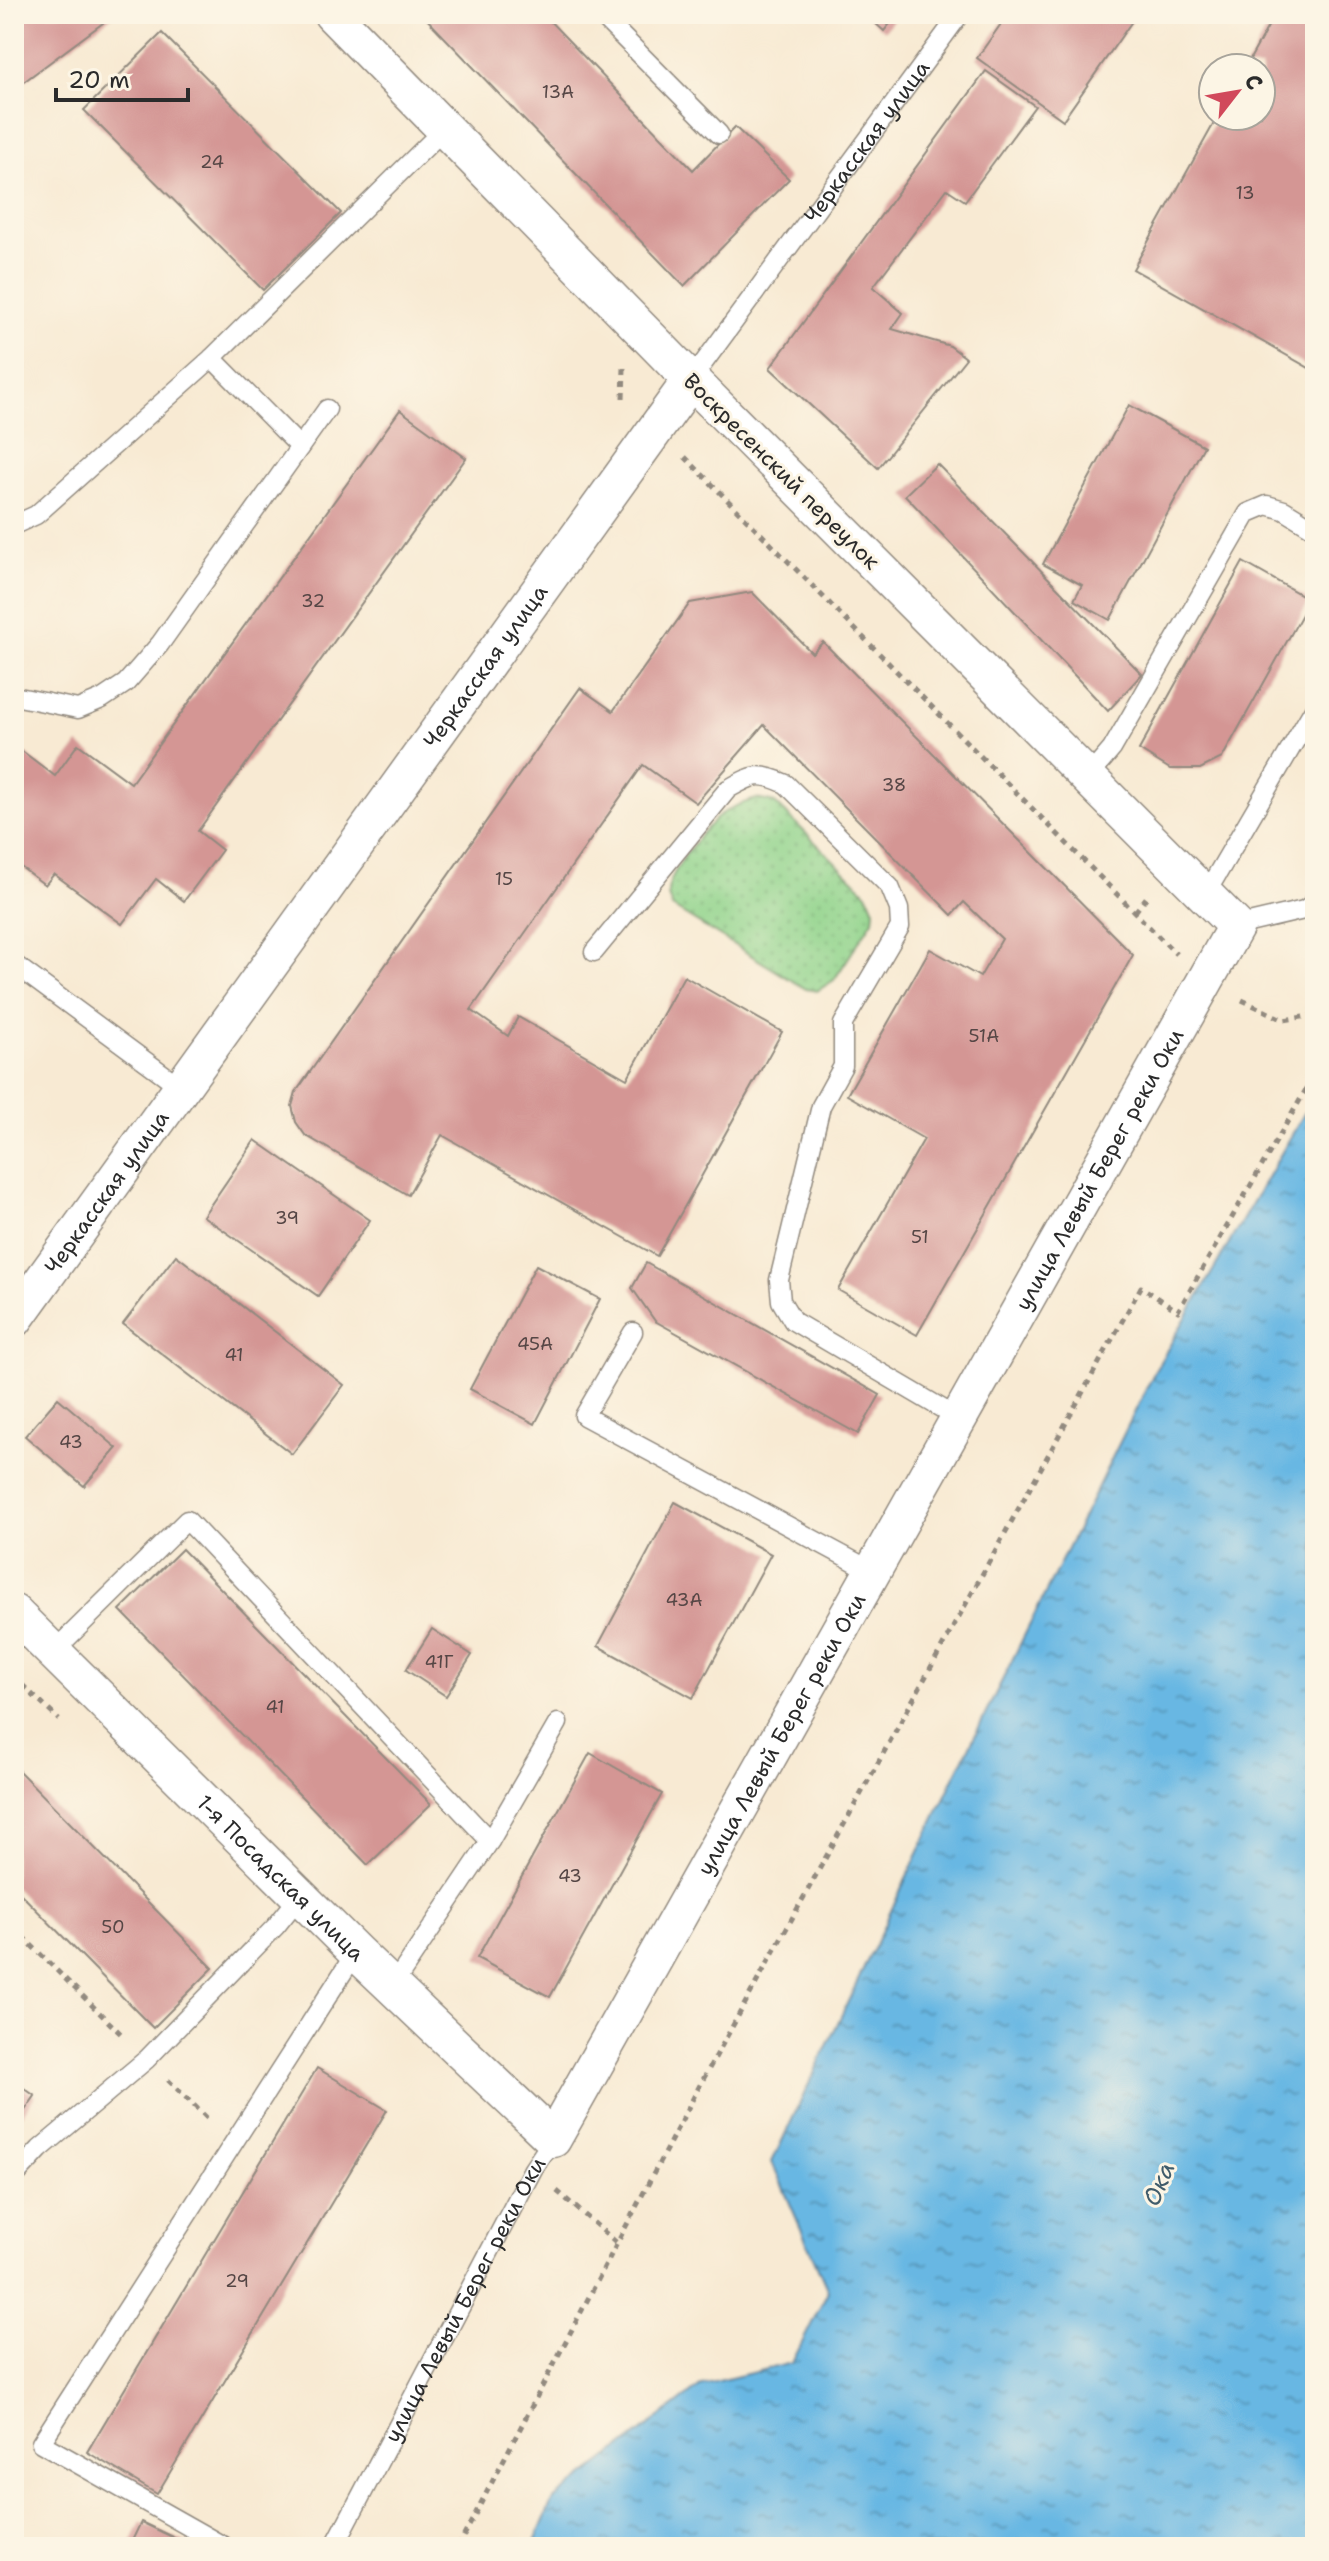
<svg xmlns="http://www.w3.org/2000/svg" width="1329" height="2561" font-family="'Shantell Sans',sans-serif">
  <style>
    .grass { fill: url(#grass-dots); stroke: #5e805c; stroke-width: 2 }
    .water { fill: url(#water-ripples); stroke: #4a7187; stroke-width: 2 }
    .building { fill: #d49694 }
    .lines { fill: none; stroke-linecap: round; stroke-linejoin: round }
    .service-casing { stroke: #928a7f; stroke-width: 21 }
    .minor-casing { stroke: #928a7f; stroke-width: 39 }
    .path { stroke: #928a7f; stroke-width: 5; stroke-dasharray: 6 6; stroke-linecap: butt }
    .service { stroke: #fff; stroke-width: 18 }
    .minor { stroke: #fff; stroke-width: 36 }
    .labels { text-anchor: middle; stroke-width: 6; stroke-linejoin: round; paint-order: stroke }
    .number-label { font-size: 18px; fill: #554645 }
    .street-label { font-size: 22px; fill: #2b2b2b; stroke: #fcf5e5 }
    .water-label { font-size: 24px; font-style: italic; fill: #405c6b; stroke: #fcf5e5 }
  </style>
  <defs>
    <pattern id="grass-dots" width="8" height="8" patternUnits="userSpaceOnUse" patternTransform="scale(2)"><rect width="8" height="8" fill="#92d48d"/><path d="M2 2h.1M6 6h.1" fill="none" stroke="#7eb67a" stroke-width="1.8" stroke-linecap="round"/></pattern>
    <pattern id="water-ripples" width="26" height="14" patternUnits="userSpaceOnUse" patternTransform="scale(2)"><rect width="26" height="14" fill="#68b7e3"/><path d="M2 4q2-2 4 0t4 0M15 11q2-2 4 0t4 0" fill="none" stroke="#5695b8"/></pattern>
  </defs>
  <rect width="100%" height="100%" fill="#fcf5e5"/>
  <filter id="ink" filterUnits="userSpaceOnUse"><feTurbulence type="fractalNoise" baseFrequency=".0125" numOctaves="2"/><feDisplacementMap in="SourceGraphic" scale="16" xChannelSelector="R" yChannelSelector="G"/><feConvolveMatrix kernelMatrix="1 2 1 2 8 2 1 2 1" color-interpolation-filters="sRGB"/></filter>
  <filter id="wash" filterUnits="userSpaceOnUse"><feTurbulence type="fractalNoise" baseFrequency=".006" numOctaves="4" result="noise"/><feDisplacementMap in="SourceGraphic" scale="32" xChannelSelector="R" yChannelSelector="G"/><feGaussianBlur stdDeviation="1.8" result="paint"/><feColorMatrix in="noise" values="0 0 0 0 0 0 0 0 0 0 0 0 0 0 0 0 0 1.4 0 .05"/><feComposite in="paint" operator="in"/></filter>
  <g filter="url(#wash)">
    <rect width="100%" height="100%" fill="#f8ead3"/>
    <!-- grass -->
    <path class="grass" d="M757,799l18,4 92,90 7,16 -1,11 -39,60 -17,11 -11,-2 -134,-82c0,-1 -4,-11 -4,-12 -2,-21 39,-70 55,-82 11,-7 22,-11 34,-14z"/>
    <!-- water -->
    <polygon class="water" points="1315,1095 1315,2547 533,2547 552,2501 702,2385 792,2363 828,2291 772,2162 952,1782 1156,1369"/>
    <g id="blocks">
      <!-- building -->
      <g class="building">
        <polygon points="24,14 115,14 14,89 14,22"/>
        <polygon points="422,14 543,14 693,170 735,127 789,179 684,286"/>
        <polygon points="865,14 898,14 884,31"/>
        <polygon points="1008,14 1137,14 1063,120 977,58"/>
        <polygon points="1275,14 1315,14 1315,361 1311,369 1133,269 1218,116 1261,116 1261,68 1245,68"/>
        <polygon points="162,33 341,213 263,290 84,110"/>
        <polygon points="986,71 1035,106 965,201 947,189 873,287 903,313 892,329 950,346 966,358 878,468 770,368"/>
        <polygon points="1129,405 1204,446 1110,620 1074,600 1082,585 1043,564"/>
        <polygon points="400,410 466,458 198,831 222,850 184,901 156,879 122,924 54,874 45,885 14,862 14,745 55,776 78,744 131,783"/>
        <polygon points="937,464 1142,674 1108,711 905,495"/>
        <polygon points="1243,562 1310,600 1222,758 1200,769 1170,769 1139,750"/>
        <polygon points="752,592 812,653 823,642 1133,955 917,1335 838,1290 924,1139 847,1095 930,949 980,977 1002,939 964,902 952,915 764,725 696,803 643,765 471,1010 508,1036 518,1017 627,1079 684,976 782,1032 657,1256 442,1135 408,1195 305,1135 296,1122 292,1106 296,1092 580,688 613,711 690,603"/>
        <polygon points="255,1140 370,1220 318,1296 203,1216"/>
        <polygon points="176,1255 344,1385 292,1454 123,1324"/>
        <polygon points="646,1263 880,1395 858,1434 655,1321 632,1288"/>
        <polygon points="536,1265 600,1299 535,1424 470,1389"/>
        <polygon points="58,1398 117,1448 84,1486 25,1436"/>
        <polygon points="675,1502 771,1554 693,1698 598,1646"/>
        <polygon points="182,1549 431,1804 368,1865 120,1610"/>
        <polygon points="432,1629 472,1655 446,1696 406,1670"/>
        <polygon points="590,1753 662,1794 550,1997 477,1958"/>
        <polygon points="14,1766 213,1968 153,2028 14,1887"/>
        <polygon points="317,2068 387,2110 157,2494 87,2452"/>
        <polygon points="14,2081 35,2096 14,2126"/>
        <polygon points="141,2522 193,2547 129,2547"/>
      </g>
    </g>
  </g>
  <g filter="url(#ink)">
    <use href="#blocks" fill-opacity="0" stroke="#928a7f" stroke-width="2"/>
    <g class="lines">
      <!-- service casing -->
      <g class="service-casing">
        <g id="service">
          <polyline points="600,14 719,134"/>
          <path id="s1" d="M691,380l269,-366"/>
          <polyline points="300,447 212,358 444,129"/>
          <polyline points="14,525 36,515 212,358"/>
          <polyline points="14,696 78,709 102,699 126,683 160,644 327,409"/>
          <polyline points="1088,777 1112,749 1248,513 1267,505 1284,510 1315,529"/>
          <polyline points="1205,895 1315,707"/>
          <polyline points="1236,926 1304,910 1315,902"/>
          <path d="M594,952l134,-163c25,-14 30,-18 58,-5l104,103 9,22 1,18 -57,97v42l-22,40 -42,174 2,21 12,20 165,97"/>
          <polyline points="14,964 182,1088"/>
          <polyline points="633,1332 584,1416 872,1571"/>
          <polyline points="52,1653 187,1520 490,1841 392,1987"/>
          <polyline points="490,1841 558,1723"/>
          <polyline points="14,2177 40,2149 147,2059 276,1926 300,1896"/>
          <polyline points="225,2547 41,2443 356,1952"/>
          <path id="s2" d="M334,2547l199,-378 20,-30"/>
        </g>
      </g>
      <!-- minor casing -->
      <g class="minor-casing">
        <g id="minor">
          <path id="s3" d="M14,1320l677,-940"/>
          <path id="s4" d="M14,1613l342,339 197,187 683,-1213 -545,-546 -359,-366"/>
        </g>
      </g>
      <!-- path -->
      <g class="path">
        <polyline points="624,368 623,399 625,401"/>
        <polyline points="685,457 1176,954"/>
        <polyline points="1135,912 1149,894"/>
        <polyline points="1242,1000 1284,1020 1315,1015"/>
        <polyline points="14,1677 59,1720"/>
        <polyline points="14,1928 124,2037"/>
        <polyline points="168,2080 210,2121"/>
        <polyline points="557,2191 617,2243"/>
        <polyline points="458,2547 700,2085 1141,1287 1178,1311 1315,1074"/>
      </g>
      <!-- service -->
      <use href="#service" class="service"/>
      <!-- minor -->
      <use href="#minor" class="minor"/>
    </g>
  </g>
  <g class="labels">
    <!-- number labels -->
    <g class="number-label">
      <text x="558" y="98">13А</text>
      <text x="212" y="168">24</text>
      <text x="1245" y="199">13</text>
      <text x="313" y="607">32</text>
      <text x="894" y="791">38</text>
      <text x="504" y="885">15</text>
      <text x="984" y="1042">51А</text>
      <text x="287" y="1224">39</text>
      <text x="920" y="1243">51</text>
      <text x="535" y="1350">45А</text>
      <text x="234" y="1361">41</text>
      <text x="71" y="1448">43</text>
      <text x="684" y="1606">43А</text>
      <text x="439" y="1668">41Г</text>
      <text x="275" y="1713">41</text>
      <text x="570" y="1882">43</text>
      <text x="113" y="1933">50</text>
      <text x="237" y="2287">29</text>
    </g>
    <!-- street labels -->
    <g class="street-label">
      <text dy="8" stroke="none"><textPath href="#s1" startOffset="296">Черкасская улица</textPath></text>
      <text transform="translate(782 471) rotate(45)" y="8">Воскресенский переулок</text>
      <text dy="8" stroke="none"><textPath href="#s3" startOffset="806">Черкасская улица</textPath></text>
      <text dy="8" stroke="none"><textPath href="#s4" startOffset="1866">улица Левый Берег реки Оки</textPath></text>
      <text dy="8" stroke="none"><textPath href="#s3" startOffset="158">Черкасская улица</textPath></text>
      <text dy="8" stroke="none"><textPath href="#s4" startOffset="1218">улица Левый Берег реки Оки</textPath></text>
      <text dy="8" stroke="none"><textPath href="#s4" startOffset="376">1-я Посадская улица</textPath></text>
      <text dy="8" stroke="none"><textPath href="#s2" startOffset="280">улица Левый Берег реки Оки</textPath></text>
    </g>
    <!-- water labels -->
    <g class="water-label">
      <text transform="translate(1159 2184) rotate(-67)" y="8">Ока</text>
    </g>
  </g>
  <!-- margin -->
  <rect width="1329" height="2561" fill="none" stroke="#fcf5e5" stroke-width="48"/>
  <!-- north arrow -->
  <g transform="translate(1237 92) rotate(59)"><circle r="38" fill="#fcf5e5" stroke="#a8a49b" stroke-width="2"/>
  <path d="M0-6L14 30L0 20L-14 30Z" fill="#d1495b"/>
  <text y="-12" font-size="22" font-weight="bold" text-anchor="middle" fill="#2b2b2b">С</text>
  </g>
  <!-- scale -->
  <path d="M56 88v12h132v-12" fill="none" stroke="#2b2b2b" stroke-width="4"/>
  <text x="68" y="88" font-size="24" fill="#2b2b2b" stroke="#fcf5e5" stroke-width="6" paint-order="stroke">20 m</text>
</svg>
